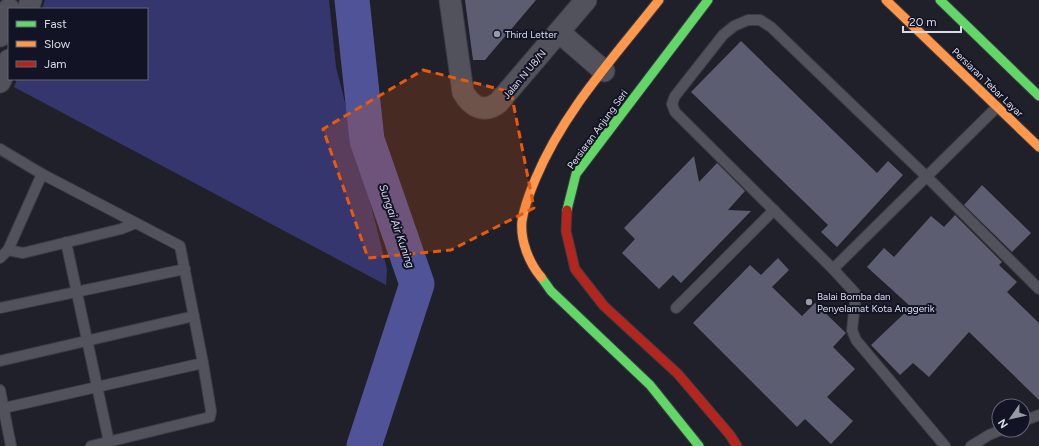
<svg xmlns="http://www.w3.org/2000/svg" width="1039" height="446" font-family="Figtree,sans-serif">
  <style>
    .green { fill: #36366f }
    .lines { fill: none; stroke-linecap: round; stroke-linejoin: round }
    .river { stroke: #505398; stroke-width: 35 }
    .building { fill: #5c5d70 }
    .lane-casing { stroke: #3b3d45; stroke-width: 12 }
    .street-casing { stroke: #3b3d45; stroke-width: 23 }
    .fast-casing { stroke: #3b3d45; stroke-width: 11 }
    .slow-casing { stroke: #3b3d45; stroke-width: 11 }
    .jam-casing { stroke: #3b3d45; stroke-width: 11 }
    .lane { stroke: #51525b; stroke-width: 10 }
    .street { stroke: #51525b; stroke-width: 21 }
    .fast { stroke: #63d668; stroke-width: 9 }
    .slow { stroke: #ff974d; stroke-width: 9 }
    .jam { stroke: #b3261e; stroke-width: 9 }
    .marked { fill: #e8590c; fill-opacity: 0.2; stroke: #e8590c; stroke-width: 3; stroke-dasharray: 8 5; stroke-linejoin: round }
    .poi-dot { fill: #989aa5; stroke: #121425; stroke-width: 1.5 }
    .labels { text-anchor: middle; stroke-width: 4; stroke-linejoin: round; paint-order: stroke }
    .poi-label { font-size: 10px; fill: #d9dbe7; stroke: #121425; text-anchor: start }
    .street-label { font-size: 10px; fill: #d9dbe7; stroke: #121425 }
    .water-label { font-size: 11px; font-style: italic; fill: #d6daef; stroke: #121425 }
  </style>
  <rect width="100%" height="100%" fill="#20202a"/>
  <!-- green -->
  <polygon class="green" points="45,0 329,0 336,67 387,269 386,285 14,87 17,79 147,79 147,9 42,9"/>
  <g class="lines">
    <!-- river -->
    <polyline class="river" points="352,0 367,140 417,284 364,446"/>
  </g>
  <!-- building -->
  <g class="building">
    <polygon points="465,0 536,0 485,60 473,60"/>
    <polygon points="741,41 877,173 888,161 903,175 837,247 821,232 828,225 691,92"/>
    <polygon points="694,156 699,182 717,163 745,191 728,210 751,211 681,283 673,275 659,289 622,253 635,239 624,228"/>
    <polygon points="982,185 1031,233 1012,252 964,205"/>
    <polygon points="955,215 1002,262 999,265 1017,282 1007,292 1039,323 1039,400 969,332 929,377 913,363 900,375 871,345 911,307 867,267 884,248 894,257 931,216 944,227"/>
    <polygon points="778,258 789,270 772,287 802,316 815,303 846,333 833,347 855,369 827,397 853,421 831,444 805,419 797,427 693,323 750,265 761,275"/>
  </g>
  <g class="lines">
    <!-- lane casing -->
    <g class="lane-casing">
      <g id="lane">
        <polyline points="0,149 42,174 180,246 203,363 211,411 210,417 91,446"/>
        <polyline points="66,242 109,442"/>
        <polyline points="8,250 23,253 121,229 136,223"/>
        <polyline points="0,258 8,250 42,174"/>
        <polyline points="833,269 997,107"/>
        <polyline points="0,308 185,269"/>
        <polyline points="676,308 774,210"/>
        <polyline points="0,361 194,316"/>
        <polyline points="0,390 11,446"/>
        <polyline points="4,408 203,363"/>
        <polyline points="1023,421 1039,415"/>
        <polyline points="945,446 856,340 852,330 856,294 833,269 675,112 672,104 675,96 723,35 734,26 748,20 760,20 771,27 927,177 1039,289"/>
        <polyline points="971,446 989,435 1001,430"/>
      </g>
    </g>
    <!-- street casing -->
    <g class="street-casing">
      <g id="street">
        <path d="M450,0l13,92c8,14 20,22 35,11l88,-103"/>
        <polyline points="28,9 31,0"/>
        <polyline points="559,32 604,71"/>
        <polyline points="0,36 9,9"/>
        <polyline points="0,82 9,60"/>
      </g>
    </g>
    <!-- fast casing -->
    <g class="fast-casing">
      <g id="fast">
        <polyline points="940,0 1039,96"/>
        <polyline points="567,210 576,174 708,0"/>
        <polyline points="541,277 551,291 650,385 699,446"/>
      </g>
    </g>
    <!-- slow casing -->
    <g class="slow-casing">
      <g id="slow">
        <polyline points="886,0 1039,147"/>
        <path d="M541,277c-12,-14 -21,-37 -19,-56 2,-14 8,-29 13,-41 28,-68 79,-123 124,-180"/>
      </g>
    </g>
    <!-- jam casing -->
    <g class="jam-casing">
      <polyline id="jam" points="567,210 566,231 575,269 604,306 678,374 730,435 737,446"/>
    </g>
    <!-- lane -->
    <use href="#lane" class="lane"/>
    <!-- street -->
    <use href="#street" class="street"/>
    <!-- fast -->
    <use href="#fast" class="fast"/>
    <!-- slow -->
    <use href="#slow" class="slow"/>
    <!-- jam -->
    <use href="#jam" class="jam"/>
  </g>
  <!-- marked area -->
  <path class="marked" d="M423,70l88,22 23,116 -83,42 -83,8 -45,-129z"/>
  <!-- markers -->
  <g class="poi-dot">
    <circle cx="497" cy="34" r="4"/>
    <circle cx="809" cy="302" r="4"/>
  </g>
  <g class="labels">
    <!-- poi labels -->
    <g class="poi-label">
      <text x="505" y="38">Third Letter</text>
      <text x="817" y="300">Balai Bomba dan<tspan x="817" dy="12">Penyelamat Kota Anggerik</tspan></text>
    </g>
    <!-- street labels -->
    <g class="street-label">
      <text transform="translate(524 74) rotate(-50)" y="4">Jalan N U8/N</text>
      <text transform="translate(988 82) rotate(44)" y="4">Persiaran Tebar Layar</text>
      <text transform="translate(597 129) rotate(-54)" y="4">Persiaran Anjung Seri</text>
    </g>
    <!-- water labels -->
    <g class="water-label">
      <text transform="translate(397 226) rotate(71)" y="4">Sungai Air Kuning</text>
    </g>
  </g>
  <!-- legend -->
  <rect x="8" y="8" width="140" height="72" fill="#121425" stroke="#626473"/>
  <rect x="16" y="21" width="20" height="6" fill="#63d668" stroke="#626473"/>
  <text x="44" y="28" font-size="12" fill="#d9dbe7">Fast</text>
  <rect x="16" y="41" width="20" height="6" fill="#ff974d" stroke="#626473"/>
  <text x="44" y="48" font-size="12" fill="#d9dbe7">Slow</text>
  <rect x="16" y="61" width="20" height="6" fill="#b3261e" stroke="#626473"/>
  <text x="44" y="68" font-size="12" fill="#d9dbe7">Jam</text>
  <!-- north arrow -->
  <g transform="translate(1011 418) rotate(236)"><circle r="19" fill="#121425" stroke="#626473"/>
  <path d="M0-3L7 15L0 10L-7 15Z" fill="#989aa5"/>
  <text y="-6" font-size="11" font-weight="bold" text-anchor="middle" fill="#d9dbe7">N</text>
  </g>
  <!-- scale -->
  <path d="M903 26v6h58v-6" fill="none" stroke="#d9dbe7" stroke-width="2"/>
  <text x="909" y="26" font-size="12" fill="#d9dbe7" stroke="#121425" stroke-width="3" paint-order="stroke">20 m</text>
</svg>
